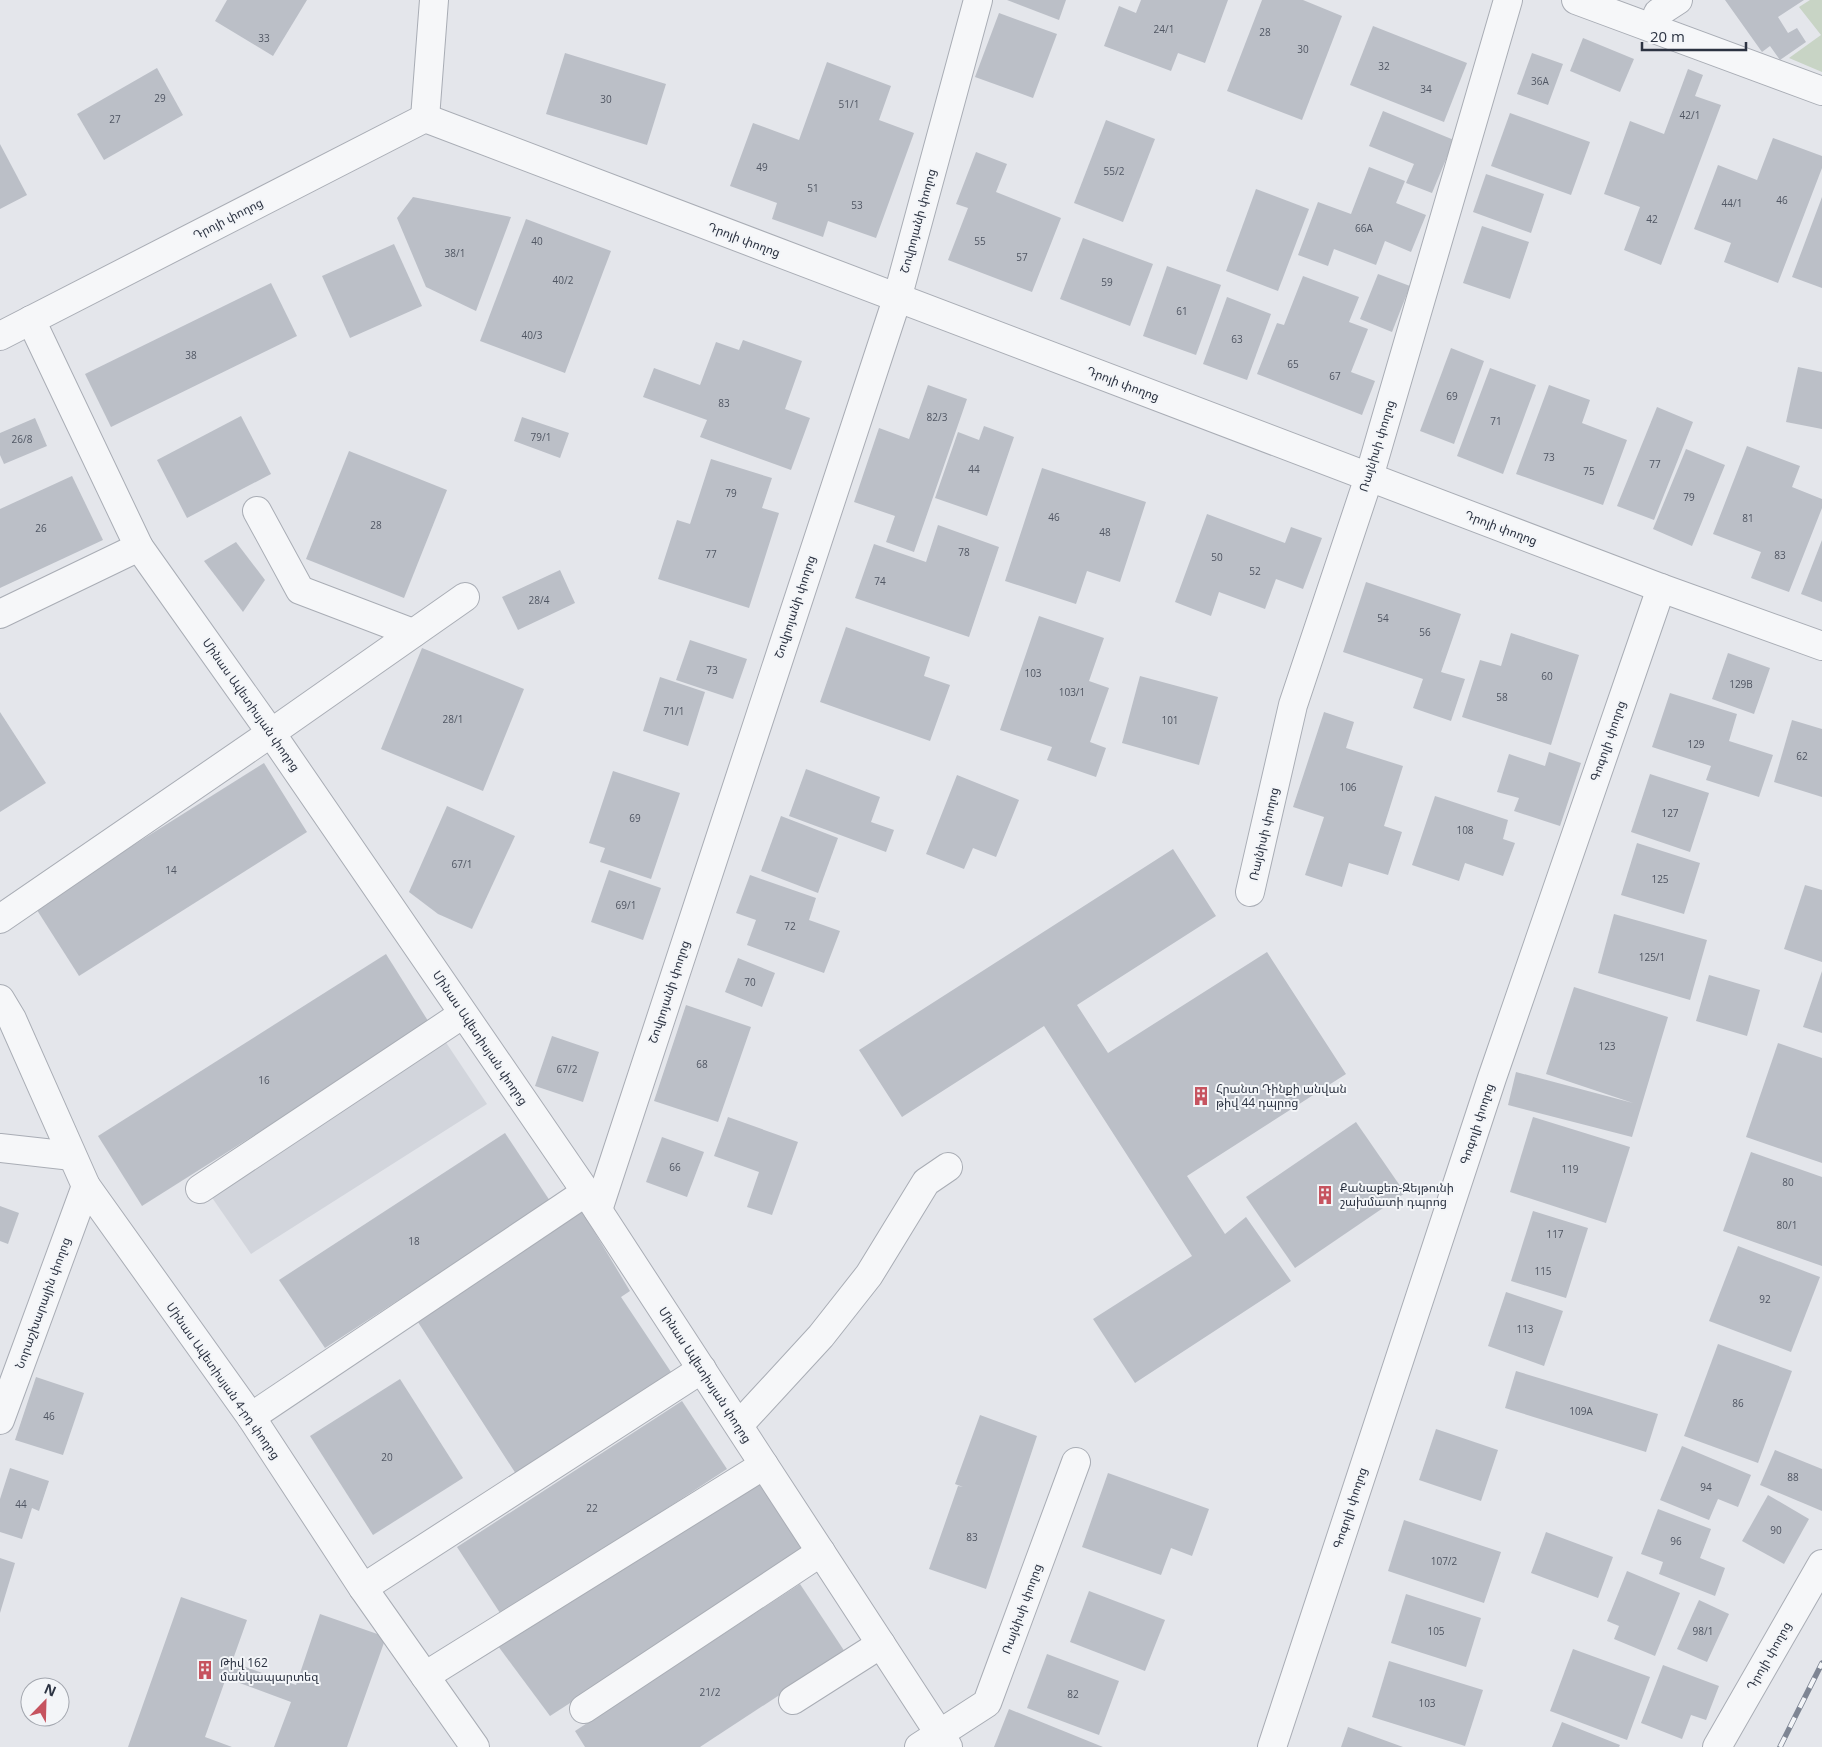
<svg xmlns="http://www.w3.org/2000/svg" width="1822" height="1747" font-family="'Open Sans','Noto Sans Armenian',sans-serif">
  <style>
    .built { fill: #d2d5dc }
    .green { fill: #c8d4c5 }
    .building { fill: #bbbfc7 }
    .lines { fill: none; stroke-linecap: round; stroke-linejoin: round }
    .minor-casing { stroke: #a9adb5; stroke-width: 30 }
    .minor { stroke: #f6f7f9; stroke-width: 28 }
    .rail-casing { stroke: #7e8593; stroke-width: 5.5 }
    .rail { stroke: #f3f5f8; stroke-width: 4; stroke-dasharray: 11; stroke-linecap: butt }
    .labels { text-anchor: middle; stroke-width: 4; stroke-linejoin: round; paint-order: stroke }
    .number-label { font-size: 10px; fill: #505663 }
    .street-label { font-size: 12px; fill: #2c3342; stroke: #f3f5f8 }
    .poi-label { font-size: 12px; fill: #2c3342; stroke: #f3f5f8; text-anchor: start }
  </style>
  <rect width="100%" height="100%" fill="#e4e6eb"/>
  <!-- built -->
  <polygon class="built" points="443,1038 487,1104 251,1254 204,1186"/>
  <!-- green -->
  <polygon class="green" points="1810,0 1822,0 1822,72 1789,58 1821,35 1799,7"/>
  <!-- building -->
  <g class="building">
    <polygon points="227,0 307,0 273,56 215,21"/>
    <polygon points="1007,0 1066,0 1059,20"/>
    <polygon points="1141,0 1228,0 1205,63 1178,53 1171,71 1104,46 1119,6 1136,13"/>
    <polygon points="1262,0 1303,0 1342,16 1302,120 1227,91"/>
    <polygon points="1725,0 1804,0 1778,17 1788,33 1797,28 1806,42 1780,60 1770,46 1762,52"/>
    <polygon points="999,13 1057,34 1033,98 975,77"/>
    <polygon points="1373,26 1467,63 1444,122 1350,85"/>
    <polygon points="1583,38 1634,59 1620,92 1570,71"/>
    <polygon points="565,53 666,84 647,145 546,114"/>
    <polygon points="1532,53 1563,64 1548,105 1517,94"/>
    <polygon points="827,62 891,86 879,120 914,133 876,238 828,221 823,237 772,219 777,203 730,186 753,123 799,140"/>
    <polygon points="157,68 183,115 104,160 77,114"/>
    <polygon points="1688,69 1703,75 1695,96 1721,105 1661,265 1624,250 1640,207 1604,194 1630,121 1664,134"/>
    <polygon points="1383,111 1454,140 1432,193 1406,183 1414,164 1369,146"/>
    <polygon points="1510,113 1590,142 1571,195 1491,166"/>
    <polygon points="1106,120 1155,139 1123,222 1074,203"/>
    <polygon points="1773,138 1822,156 1822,168 1778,283 1724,262 1731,243 1694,229 1718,165 1757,180"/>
    <polygon points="0,144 27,195 0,209"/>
    <polygon points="976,152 1007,164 996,192 1061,218 1032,292 948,260 968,208 956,204"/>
    <polygon points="1369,167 1405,181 1396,203 1426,215 1411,252 1385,241 1376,265 1334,249 1328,266 1298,255 1318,202 1351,214"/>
    <polygon points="1486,174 1544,194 1531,233 1473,212"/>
    <polygon points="1256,189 1309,209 1278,291 1226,271"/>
    <polygon points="413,197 511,217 476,311 426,287 397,218"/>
    <polygon points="1822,197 1822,288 1792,277"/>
    <polygon points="526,219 611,251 565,373 480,341"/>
    <polygon points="1482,226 1529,242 1510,299 1463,283"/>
    <polygon points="1083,238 1153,264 1130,326 1060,299"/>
    <polygon points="394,244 422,306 350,338 322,276"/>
    <polygon points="1167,266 1221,285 1196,355 1143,336"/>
    <polygon points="1378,274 1410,286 1392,332 1360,319"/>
    <polygon points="1303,276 1359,297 1349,322 1368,329 1351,372 1375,381 1362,415 1257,374 1277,323 1284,325"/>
    <polygon points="271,283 297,336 111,427 85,374"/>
    <polygon points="1227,297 1271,314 1247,380 1203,364"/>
    <polygon points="743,340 802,361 785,409 810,418 791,470 700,437 707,420 643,397 654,368 700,385 716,342 739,350"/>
    <polygon points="1451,348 1484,361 1454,444 1420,431"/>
    <polygon points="1798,367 1822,372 1822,429 1786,422"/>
    <polygon points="1490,368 1536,385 1503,474 1457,456"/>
    <polygon points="928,385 967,399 914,552 886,542 895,516 854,502 879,428 909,439"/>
    <polygon points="1549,385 1590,400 1582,423 1627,440 1603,505 1516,474"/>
    <polygon points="1657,407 1693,422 1654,520 1617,506"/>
    <polygon points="241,416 271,474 187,518 157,460"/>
    <polygon points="522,417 569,433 560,458 514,441"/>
    <polygon points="35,418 47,446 4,464 0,455 0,433"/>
    <polygon points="984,426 1014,437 987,516 935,498 958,432 979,440"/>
    <polygon points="1747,446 1800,466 1792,487 1822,499 1822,508 1789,592 1751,578 1761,552 1713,534"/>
    <polygon points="1686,449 1725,465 1692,546 1653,529"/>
    <polygon points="349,451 447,490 404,598 306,559"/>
    <polygon points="711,459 772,478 762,508 779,513 749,608 658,579 677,520 690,524"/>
    <polygon points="1042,468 1146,502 1120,582 1087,571 1076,604 1005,581"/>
    <polygon points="72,476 103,540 0,588 0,509"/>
    <polygon points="1207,514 1285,543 1291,527 1322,538 1303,589 1276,579 1265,609 1219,592 1211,616 1175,602"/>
    <polygon points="938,525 999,547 969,637 855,598 874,544 926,562"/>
    <polygon points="1822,540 1822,602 1801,594"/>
    <polygon points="236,542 265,580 243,612 204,561"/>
    <polygon points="560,570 575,603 518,630 502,597"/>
    <polygon points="1366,582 1461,614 1441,672 1465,679 1451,721 1413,708 1423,679 1343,652"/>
    <polygon points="1039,616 1104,638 1089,681 1109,688 1090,742 1106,748 1096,777 1047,760 1052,747 1000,730"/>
    <polygon points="846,627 930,657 924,676 950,685 930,741 820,702"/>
    <polygon points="1511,633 1579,655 1551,745 1462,717 1480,660 1501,666"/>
    <polygon points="690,640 747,659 733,699 676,680"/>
    <polygon points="422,648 524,689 483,791 381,749"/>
    <polygon points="1728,653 1770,668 1754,714 1712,699"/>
    <polygon points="1140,676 1218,697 1199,765 1122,743"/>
    <polygon points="660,677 705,692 688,746 643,731"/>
    <polygon points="1670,693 1737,714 1729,741 1773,755 1759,797 1706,780 1711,766 1652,747"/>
    <polygon points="0,712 46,783 0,812"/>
    <polygon points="1324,712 1354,722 1346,748 1403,766 1384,826 1402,832 1388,875 1349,863 1342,887 1305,875 1324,817 1293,807"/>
    <polygon points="1792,720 1822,729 1822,797 1774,782"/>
    <polygon points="1549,752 1581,763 1560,826 1514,811 1519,798 1497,792 1509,754 1545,766"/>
    <polygon points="264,763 307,832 79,976 35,907"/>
    <polygon points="806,769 880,797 871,822 894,830 886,852 789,816"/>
    <polygon points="613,771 680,793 651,879 600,862 605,848 589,843"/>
    <polygon points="1650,774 1709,793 1690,852 1631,832"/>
    <polygon points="957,775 1019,800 996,857 973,848 964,869 926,854"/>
    <polygon points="1435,796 1508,820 1503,839 1515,843 1503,876 1465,863 1459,881 1412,865"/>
    <polygon points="447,806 515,836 472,929 438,914 409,892"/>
    <polygon points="781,816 838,838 818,893 761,871"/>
    <polygon points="1637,843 1700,863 1684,914 1621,895"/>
    <polygon points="1173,849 1216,916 1077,1005 1108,1053 1267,952 1346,1074 1187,1176 1225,1234 1246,1217 1291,1281 1135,1383 1093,1319 1192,1256 1044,1026 902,1117 859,1050"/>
    <polygon points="609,870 661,888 643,940 591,922"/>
    <polygon points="750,875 816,898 809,920 840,931 824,973 747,945 756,920 736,913"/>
    <polygon points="1805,885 1822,890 1822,962 1784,949"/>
    <polygon points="1614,914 1707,940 1690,1000 1598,973"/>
    <polygon points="386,954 430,1024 142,1206 98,1136"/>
    <polygon points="738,958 775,973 762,1007 725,992"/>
    <polygon points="1822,971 1822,1033 1803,1027"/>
    <polygon points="1709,975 1760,990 1747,1036 1696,1021"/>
    <polygon points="1574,987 1668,1017 1632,1137 1508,1105 1516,1072 1633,1103 1546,1074"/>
    <polygon points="686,1005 751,1027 718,1122 654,1101"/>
    <polygon points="552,1036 599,1052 583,1102 535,1086"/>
    <polygon points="1778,1043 1822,1058 1822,1163 1746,1137"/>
    <polygon points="728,1117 798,1142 772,1215 747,1207 759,1172 714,1156"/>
    <polygon points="1533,1117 1630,1147 1606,1223 1510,1192"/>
    <polygon points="1356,1122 1405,1193 1295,1268 1246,1197"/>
    <polygon points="505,1133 550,1201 325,1348 279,1280"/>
    <polygon points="662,1137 704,1152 687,1197 646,1182"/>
    <polygon points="1751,1152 1822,1177 1822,1266 1723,1231"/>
    <polygon points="0,1206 19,1213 8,1244 0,1241"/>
    <polygon points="580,1208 630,1291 621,1297 671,1372 516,1474 416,1319"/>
    <polygon points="1533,1211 1588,1228 1566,1298 1511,1281"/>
    <polygon points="1738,1246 1820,1277 1791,1352 1709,1321"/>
    <polygon points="1506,1292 1563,1311 1544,1366 1488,1346"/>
    <polygon points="1718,1344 1792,1371 1758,1463 1684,1436"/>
    <polygon points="1516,1371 1658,1414 1646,1452 1505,1408"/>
    <polygon points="36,1377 84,1393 63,1455 15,1440"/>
    <polygon points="400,1379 463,1478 373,1535 310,1436"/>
    <polygon points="682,1401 727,1469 502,1616 457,1547"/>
    <polygon points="980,1415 1037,1436 986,1589 929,1569 958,1486 963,1487 955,1484"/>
    <polygon points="1436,1429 1498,1450 1481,1501 1419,1480"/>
    <polygon points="1682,1446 1751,1475 1738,1507 1718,1499 1709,1520 1660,1500"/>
    <polygon points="1775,1450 1822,1469 1822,1511 1760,1485"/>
    <polygon points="10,1468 49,1481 39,1511 32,1508 22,1539 0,1532 0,1499"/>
    <polygon points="1108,1473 1209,1509 1192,1556 1171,1548 1161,1575 1082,1547"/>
    <polygon points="757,1478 805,1551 550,1716 498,1646"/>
    <polygon points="1768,1495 1809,1519 1784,1564 1742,1541"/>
    <polygon points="1658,1509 1711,1529 1700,1558 1725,1568 1715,1596 1659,1574 1663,1562 1641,1554"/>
    <polygon points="1404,1520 1501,1552 1484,1603 1388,1571"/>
    <polygon points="1546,1532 1613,1557 1598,1598 1531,1573"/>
    <polygon points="0,1558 15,1563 0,1613"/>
    <polygon points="1627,1571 1680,1593 1655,1656 1614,1639 1619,1626 1607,1621"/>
    <polygon points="800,1584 845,1652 700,1747 585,1747 575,1731"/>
    <polygon points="1089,1591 1165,1620 1145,1671 1070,1642"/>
    <polygon points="1406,1594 1481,1618 1466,1667 1391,1643"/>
    <polygon points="181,1597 247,1620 232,1662 296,1685 320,1614 386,1637 347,1747 274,1747 291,1702 226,1678 205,1737 232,1747 128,1747"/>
    <polygon points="1699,1600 1729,1614 1707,1662 1677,1649"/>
    <polygon points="1573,1649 1650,1677 1627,1740 1550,1711"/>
    <polygon points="1047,1654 1119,1681 1099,1735 1027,1708"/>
    <polygon points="1389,1661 1483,1690 1465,1746 1372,1717"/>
    <polygon points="1663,1665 1719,1686 1706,1720 1691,1715 1682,1739 1641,1723"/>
    <polygon points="1009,1709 1103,1747 994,1747"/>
    <polygon points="1562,1722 1620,1745 1619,1747 1552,1747"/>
    <polygon points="1348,1727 1403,1747 1341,1747"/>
  </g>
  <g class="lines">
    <!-- minor casing -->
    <g class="minor-casing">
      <g id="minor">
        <polyline points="1576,0 1822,91"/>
        <polyline points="1653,27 1658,13 1678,0"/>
        <polyline points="425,118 434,0"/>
        <polyline points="31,320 139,547 271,733 586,1192 948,1747"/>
        <polyline points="0,336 425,118 1661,588 1822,646"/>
        <polyline points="257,511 300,590 413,633"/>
        <polyline points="0,614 139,547"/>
        <polyline points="1250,892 1293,705 1369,477 1508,0"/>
        <polyline points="0,919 271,733 465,597"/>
        <polyline points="0,999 12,1019 86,1186 251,1417 363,1588 475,1747"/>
        <polyline points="0,1148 72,1156"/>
        <polyline points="200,1189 463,1014"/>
        <polyline points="598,1210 897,299 978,0"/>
        <polyline points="251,1417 586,1192"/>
        <polyline points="0,1420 86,1186"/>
        <polyline points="739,1425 821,1336 869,1275 926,1182 948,1167"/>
        <polyline points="363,1588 702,1369"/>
        <polyline points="425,1676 764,1465"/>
        <polyline points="793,1700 881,1644"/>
        <polyline points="584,1709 821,1552"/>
        <polyline points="919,1747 987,1703 1076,1462"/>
        <polyline points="1272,1747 1492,1078 1661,588"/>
        <polyline points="1717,1747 1822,1564"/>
      </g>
    </g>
    <!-- minor -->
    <use href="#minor" class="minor"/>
    <!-- rail casing -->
    <g class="rail-casing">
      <polyline id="rail" points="1780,1747 1822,1663"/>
    </g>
    <!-- rail -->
    <use href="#rail" class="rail"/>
  </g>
  <!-- icons -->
  <defs>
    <g id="building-bare" transform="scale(1.5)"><path d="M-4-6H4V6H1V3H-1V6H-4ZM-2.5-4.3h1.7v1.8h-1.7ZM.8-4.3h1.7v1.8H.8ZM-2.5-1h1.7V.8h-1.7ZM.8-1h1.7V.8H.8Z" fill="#c6535f" stroke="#f3f5f8" stroke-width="2.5" paint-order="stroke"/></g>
  </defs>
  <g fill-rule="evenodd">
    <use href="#building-bare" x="1201" y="1096"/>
    <use href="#building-bare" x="1325" y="1195"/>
    <use href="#building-bare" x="205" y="1670"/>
  </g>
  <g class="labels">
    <!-- number labels -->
    <g class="number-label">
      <text x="1164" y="33">24/1</text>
      <text x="1265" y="36">28</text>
      <text x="264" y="42">33</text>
      <text x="1303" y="53">30</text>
      <text x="1384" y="70">32</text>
      <text x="1540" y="85">36A</text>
      <text x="1426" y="93">34</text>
      <text x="160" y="102">29</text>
      <text x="606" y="103">30</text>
      <text x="849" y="108">51/1</text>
      <text x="1690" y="119">42/1</text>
      <text x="115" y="123">27</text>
      <text x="762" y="171">49</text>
      <text x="1114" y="175">55/2</text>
      <text x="813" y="192">51</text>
      <text x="1782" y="204">46</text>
      <text x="1732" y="207">44/1</text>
      <text x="857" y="209">53</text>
      <text x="1652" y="223">42</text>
      <text x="1364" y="232">66A</text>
      <text x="537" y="245">40</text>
      <text x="980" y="245">55</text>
      <text x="455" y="257">38/1</text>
      <text x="1022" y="261">57</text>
      <text x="563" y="284">40/2</text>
      <text x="1107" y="286">59</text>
      <text x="1182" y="315">61</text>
      <text x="532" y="339">40/3</text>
      <text x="1237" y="343">63</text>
      <text x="191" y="359">38</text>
      <text x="1293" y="368">65</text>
      <text x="1335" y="380">67</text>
      <text x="1452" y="400">69</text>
      <text x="724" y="407">83</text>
      <text x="937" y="421">82/3</text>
      <text x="1496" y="425">71</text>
      <text x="541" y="441">79/1</text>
      <text x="22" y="443">26/8</text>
      <text x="1549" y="461">73</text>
      <text x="1655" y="468">77</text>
      <text x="974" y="473">44</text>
      <text x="1589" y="475">75</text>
      <text x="731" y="497">79</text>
      <text x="1689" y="501">79</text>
      <text x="1054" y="521">46</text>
      <text x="1748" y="522">81</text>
      <text x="376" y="529">28</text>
      <text x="41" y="532">26</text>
      <text x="1105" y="536">48</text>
      <text x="964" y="556">78</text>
      <text x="711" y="558">77</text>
      <text x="1780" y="559">83</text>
      <text x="1217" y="561">50</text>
      <text x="1255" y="575">52</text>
      <text x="880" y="585">74</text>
      <text x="539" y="604">28/4</text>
      <text x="1383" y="622">54</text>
      <text x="1425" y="636">56</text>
      <text x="712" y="674">73</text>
      <text x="1033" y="677">103</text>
      <text x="1547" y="680">60</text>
      <text x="1741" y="688">129B</text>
      <text x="1072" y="696">103/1</text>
      <text x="1502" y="701">58</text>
      <text x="674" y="715">71/1</text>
      <text x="453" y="723">28/1</text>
      <text x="1170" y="724">101</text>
      <text x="1696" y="748">129</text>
      <text x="1802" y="760">62</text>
      <text x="1348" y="791">106</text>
      <text x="1670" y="817">127</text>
      <text x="635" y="822">69</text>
      <text x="1465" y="834">108</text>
      <text x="462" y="868">67/1</text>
      <text x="171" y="874">14</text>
      <text x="1660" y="883">125</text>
      <text x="626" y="909">69/1</text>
      <text x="790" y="930">72</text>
      <text x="1652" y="961">125/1</text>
      <text x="750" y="986">70</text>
      <text x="1607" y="1050">123</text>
      <text x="702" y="1068">68</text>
      <text x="567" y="1073">67/2</text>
      <text x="264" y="1084">16</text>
      <text x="675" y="1171">66</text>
      <text x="1570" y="1173">119</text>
      <text x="1788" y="1186">80</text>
      <text x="1787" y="1229">80/1</text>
      <text x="1555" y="1238">117</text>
      <text x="414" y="1245">18</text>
      <text x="1543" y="1275">115</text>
      <text x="1765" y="1303">92</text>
      <text x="1525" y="1333">113</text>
      <text x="1738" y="1407">86</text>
      <text x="1581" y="1415">109A</text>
      <text x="49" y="1420">46</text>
      <text x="387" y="1461">20</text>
      <text x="1793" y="1481">88</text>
      <text x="1706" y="1491">94</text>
      <text x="21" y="1508">44</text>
      <text x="592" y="1512">22</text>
      <text x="1776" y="1534">90</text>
      <text x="972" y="1541">83</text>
      <text x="1676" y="1545">96</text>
      <text x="1444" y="1565">107/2</text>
      <text x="1436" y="1635">105</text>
      <text x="1703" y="1635">98/1</text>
      <text x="710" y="1696">21/2</text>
      <text x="1073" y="1698">82</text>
      <text x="1427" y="1707">103</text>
    </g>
    <!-- street labels -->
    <g class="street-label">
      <text transform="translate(228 219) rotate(-27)" y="4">Դրոյի փողոց</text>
      <text transform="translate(918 221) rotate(-75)" y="4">Շովրոյանի փողոց</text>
      <text transform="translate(744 240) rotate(21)" y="4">Դրոյի փողոց</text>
      <text transform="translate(1123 384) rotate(21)" y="4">Դրոյի փողոց</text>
      <text transform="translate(1377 446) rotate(-73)" y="4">Ռայնիսի փողոց</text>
      <text transform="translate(1501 528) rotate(21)" y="4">Դրոյի փողոց</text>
      <text transform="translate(795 607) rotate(-72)" y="4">Շովրոյանի փողոց</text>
      <text transform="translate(251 705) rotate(55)" y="4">Մինաս Ավետիսյան փողոց</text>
      <text transform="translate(1608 741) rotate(-71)" y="4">Գոգոլի փողոց</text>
      <text transform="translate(1264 834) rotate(-77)" y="4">Ռայնիսի փողոց</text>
      <text transform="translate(669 992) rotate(-72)" y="4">Շովրոյանի փողոց</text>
      <text transform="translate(480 1038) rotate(56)" y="4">Մինաս Ավետիսյան փողոց</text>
      <text transform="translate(1477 1124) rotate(-72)" y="4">Գոգոլի փողոց</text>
      <text transform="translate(43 1303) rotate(-70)" y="4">Նորաշխարային փողոց</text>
      <text transform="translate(705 1375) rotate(57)" y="4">Մինաս Ավետիսյան փողոց</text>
      <text transform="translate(223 1381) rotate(55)" y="4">Մինաս Ավետիսյան 4-րդ փողոց</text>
      <text transform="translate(1350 1508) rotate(-72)" y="4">Գոգոլի փողոց</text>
      <text transform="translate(1022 1609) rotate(-70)" y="4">Ռայնիսի փողոց</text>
      <text transform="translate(1769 1656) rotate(-60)" y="4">Դրոյի փողոց</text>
    </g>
    <!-- poi labels -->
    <g class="poi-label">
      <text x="1216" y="1093">Հրանտ Դինքի անվան<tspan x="1216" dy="14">թիվ 44 դպրոց</tspan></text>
      <text x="1340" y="1192">Քանաքեռ-Զեյթունի<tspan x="1340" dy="14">շախմատի դպրոց</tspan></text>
      <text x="220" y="1667">Թիվ 162<tspan x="220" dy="14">մանկապարտեզ</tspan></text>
    </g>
  </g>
  <!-- north arrow -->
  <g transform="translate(45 1702) rotate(23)"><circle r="24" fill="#f3f5f8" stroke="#a3a7af"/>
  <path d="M0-4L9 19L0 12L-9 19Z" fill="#c6535f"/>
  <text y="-8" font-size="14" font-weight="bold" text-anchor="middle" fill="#2c3342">N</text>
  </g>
  <!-- scale -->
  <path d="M1642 42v8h104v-8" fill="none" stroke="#2c3342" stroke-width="2.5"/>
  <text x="1650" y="42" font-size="15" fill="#2c3342" stroke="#f3f5f8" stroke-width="4" paint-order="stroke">20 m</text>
</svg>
